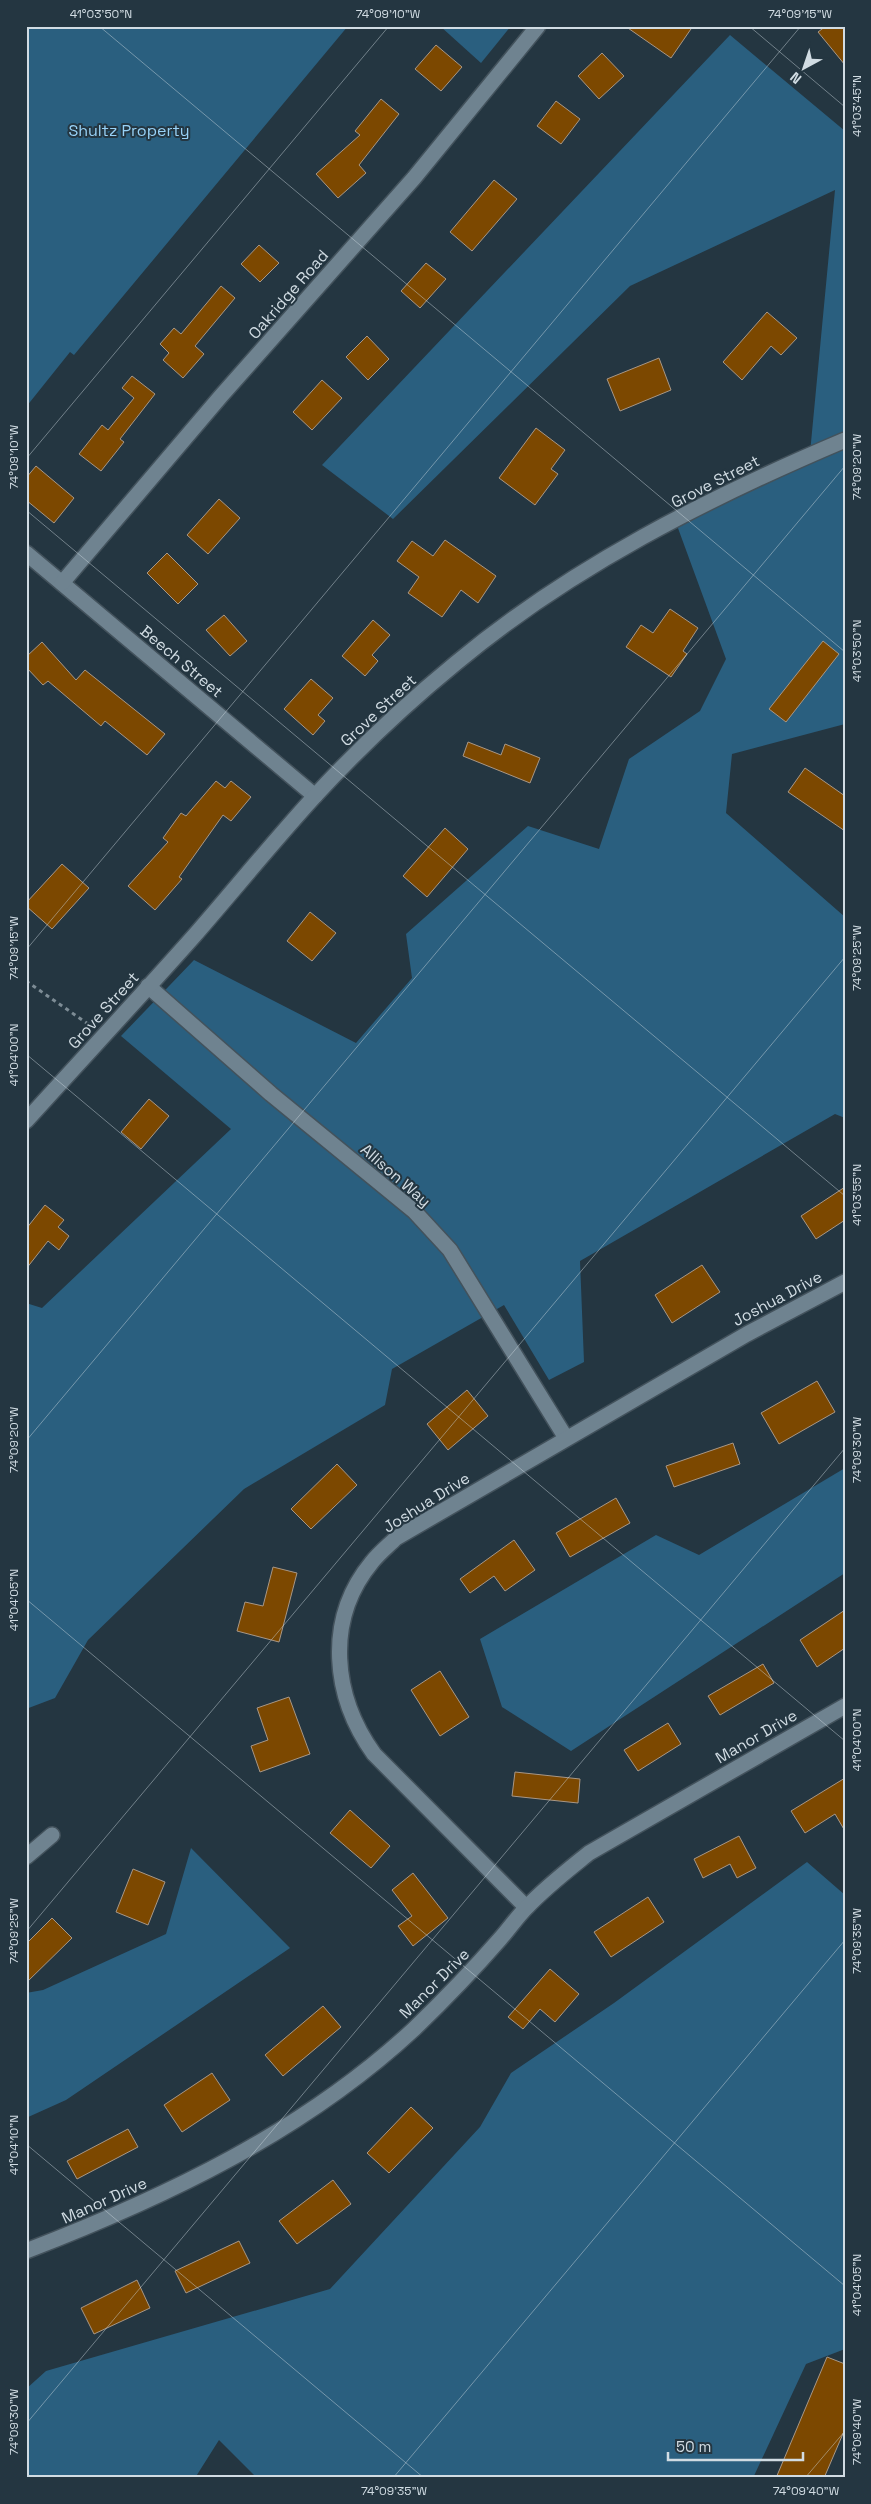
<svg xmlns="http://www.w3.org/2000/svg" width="871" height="2504" font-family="'Space Grotesk',sans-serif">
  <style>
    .green { fill: #2a5f7f }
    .building { fill: #7c4800; stroke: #a89786 }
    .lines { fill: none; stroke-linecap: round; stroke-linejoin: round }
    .street-casing { stroke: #43525c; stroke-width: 18 }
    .path { stroke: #7d8c95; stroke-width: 3; stroke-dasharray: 4 4; stroke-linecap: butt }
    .street { stroke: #6f8390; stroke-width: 15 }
    .ticks { fill: none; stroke: #d1dce3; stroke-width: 1; stroke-opacity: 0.45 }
    .labels { text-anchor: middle; stroke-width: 4; stroke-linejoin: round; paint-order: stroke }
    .park-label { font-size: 16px; fill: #98d2f7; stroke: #243641 }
    .street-label { font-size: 16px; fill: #d1dce3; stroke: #243641 }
    .neatline { fill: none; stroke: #d1dce3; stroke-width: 2 }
    .ticks-label { font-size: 12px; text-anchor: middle; fill: #d1dce3 }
  </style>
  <rect width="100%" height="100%" fill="#243641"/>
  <!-- green -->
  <g class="green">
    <polygon points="26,26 348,26 74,355 70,352 26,407"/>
    <polygon points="440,26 511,26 481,63"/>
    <polygon points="730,35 845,131 845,724 732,754 726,813 845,917 845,1118 835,1114 580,1261 584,1362 549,1380 504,1305 392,1369 385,1405 244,1489 88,1640 55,1698 26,1709 26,1303 42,1308 231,1129 121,1036 194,960 356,1043 412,978 406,934 528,826 599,849 629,759 700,711 726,659 675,520 810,453 835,190 630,286 393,519 322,465"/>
    <polygon points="845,1468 845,1573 571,1751 502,1707 480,1639 656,1535 699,1555"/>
    <polygon points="191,1848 290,1948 66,2100 26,2118 26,1993 43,1990 166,1934"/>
    <polygon points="807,1862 845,1895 845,2349 806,2364 753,2478 257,2478 219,2440 195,2478 26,2478 26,2389 46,2371 330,2289 480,2127 511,2073 614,2003"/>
  </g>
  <!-- building -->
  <g class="building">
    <polygon points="625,26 693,26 671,58"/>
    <polygon points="826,26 845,26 845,65 818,32"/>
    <polygon points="436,45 462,67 441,91 415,69"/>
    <polygon points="602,53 624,76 599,99 578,76"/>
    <polygon points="381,99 399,114 359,165 366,173 338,198 316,174 360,135 355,131"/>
    <polygon points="556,101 580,119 561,144 537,126"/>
    <polygon points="494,180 517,199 472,251 450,232"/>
    <polygon points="259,245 279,263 260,282 241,264"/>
    <polygon points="426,263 446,279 420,308 401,291"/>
    <polygon points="221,286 235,298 195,346 204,354 183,378 163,360 169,353 160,344 174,328 181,334"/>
    <polygon points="767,312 797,338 781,355 771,346 742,380 723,362"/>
    <polygon points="367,336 389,359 368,380 346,357"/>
    <polygon points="659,358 671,390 620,411 607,379"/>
    <polygon points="132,376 155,394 120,439 124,442 101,471 79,454 102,425 108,430 134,398 122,388"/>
    <polygon points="322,380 342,398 312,430 293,412"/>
    <polygon points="536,428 565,450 551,469 558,474 535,505 499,478"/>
    <polygon points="36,466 74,498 54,523 26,500 26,478"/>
    <polygon points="219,499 240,518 208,554 187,535"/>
    <polygon points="445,540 496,576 478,603 461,590 442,617 408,593 419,577 397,561 412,541 433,556"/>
    <polygon points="167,553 198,584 178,604 147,573"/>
    <polygon points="670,609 698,628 683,651 687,654 671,677 626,647 641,625 653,633"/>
    <polygon points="224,615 247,641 230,656 206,630"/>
    <polygon points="373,620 390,635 372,655 378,661 365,676 342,656"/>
    <polygon points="823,641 839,654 786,722 769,709"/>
    <polygon points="42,642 76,680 85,670 165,734 147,755 105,721 101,726 48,681 43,685 26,667 26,657"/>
    <polygon points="311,679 333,698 318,715 325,721 313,735 284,709"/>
    <polygon points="468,742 501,755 505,744 540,758 530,783 463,756"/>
    <polygon points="805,768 845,796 845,831 788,792"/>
    <polygon points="216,781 225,788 231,781 251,797 231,821 223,815 179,877 182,879 155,910 128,886 168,842 163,838 181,813 186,816"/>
    <polygon points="445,828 468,849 427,897 403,876"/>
    <polygon points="62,864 89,888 52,929 26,906 26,903"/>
    <polygon points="310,912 336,933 312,961 287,941"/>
    <polygon points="149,1099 169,1116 141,1149 121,1132"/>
    <polygon points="845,1187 845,1220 816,1239 801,1216"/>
    <polygon points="45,1205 64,1220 58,1227 69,1236 59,1250 48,1241 26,1269 26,1229"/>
    <polygon points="702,1265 720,1292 672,1323 655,1295"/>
    <polygon points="817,1381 835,1412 779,1444 761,1413"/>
    <polygon points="467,1390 488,1416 448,1450 427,1424"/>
    <polygon points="733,1443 740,1464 674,1487 666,1466"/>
    <polygon points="337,1464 357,1485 311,1529 291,1509"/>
    <polygon points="616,1498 630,1523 570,1557 556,1533"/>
    <polygon points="514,1540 535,1570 505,1591 494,1576 470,1593 460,1579"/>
    <polygon points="273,1567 297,1573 279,1642 237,1631 245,1602 263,1606"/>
    <polygon points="845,1610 845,1648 817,1667 800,1640"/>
    <polygon points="763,1664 774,1683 720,1715 708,1696"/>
    <polygon points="440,1671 469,1717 440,1736 411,1690"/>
    <polygon points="289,1697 310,1754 260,1772 251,1746 268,1740 257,1708"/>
    <polygon points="668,1723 681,1744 638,1771 624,1750"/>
    <polygon points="515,1772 580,1779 578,1803 512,1796"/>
    <polygon points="845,1778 845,1831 835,1814 805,1833 791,1811"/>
    <polygon points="350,1810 390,1846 371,1868 330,1833"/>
    <polygon points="739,1836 756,1868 737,1878 730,1864 703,1878 694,1859"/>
    <polygon points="133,1869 165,1882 148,1925 116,1912"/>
    <polygon points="413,1873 448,1918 413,1946 398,1926 412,1916 392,1890"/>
    <polygon points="648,1897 664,1922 611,1957 594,1932"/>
    <polygon points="52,1918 72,1938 26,1983 26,1944"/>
    <polygon points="550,1969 579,1994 555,2022 540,2009 523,2029 508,2017"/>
    <polygon points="323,2006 341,2027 283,2076 265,2055"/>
    <polygon points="212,2073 230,2100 182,2132 164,2105"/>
    <polygon points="411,2107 433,2128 389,2173 367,2153"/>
    <polygon points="128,2129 138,2147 77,2179 67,2161"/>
    <polygon points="333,2180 351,2204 297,2244 279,2221"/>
    <polygon points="239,2241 250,2263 186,2293 175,2271"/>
    <polygon points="137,2280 150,2308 94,2334 81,2308"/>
    <polygon points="827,2357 845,2364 845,2429 824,2478 776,2478"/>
  </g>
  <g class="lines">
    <!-- street casing -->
    <g class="street-casing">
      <g id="street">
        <polyline points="26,553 315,796"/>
        <polyline points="62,583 221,396 414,178 538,26"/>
        <polyline points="148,986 271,1094 414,1211 450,1250 566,1438"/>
        <path d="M26,1121c56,-62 113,-123 168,-185 40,-46 79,-94 120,-139 44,-48 92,-93 142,-134 115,-96 252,-165 389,-223"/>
        <polyline points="26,1857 52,1835"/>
        <path d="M526,1907l-152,-153c-41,-57 -50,-134 -2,-192 7,-9 16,-16 24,-24l351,-204 98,-52"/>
        <path d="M26,2251c140,-54 277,-119 388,-222 30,-29 59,-59 86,-90 9,-10 17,-22 27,-32 19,-20 41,-37 62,-54l256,-147"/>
      </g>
    </g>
    <!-- path -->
    <polyline class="path" points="26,981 91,1026"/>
    <!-- street -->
    <use href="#street" class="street"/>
  </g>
  <!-- ticks -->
  <path class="ticks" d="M99,26l746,626M749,26l96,81M26,459l363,-433M26,510l819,686M26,950l775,-924M26,1054l819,687M26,1441l819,-975M26,1599l819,687M26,1932l819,-975M26,2144l398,334M26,2424l819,-976M393,2478l452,-538M805,2478l40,-47"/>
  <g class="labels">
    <!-- park labels -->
    <g class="park-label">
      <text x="129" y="136">Shultz Property</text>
    </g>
    <!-- street labels -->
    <g class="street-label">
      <text transform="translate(288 294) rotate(-49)" y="6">Oakridge Road</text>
      <text transform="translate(715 481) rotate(-27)" y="6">Grove Street</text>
      <text transform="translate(182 661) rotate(40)" y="6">Beech Street</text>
      <text transform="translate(378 710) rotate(-43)" y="6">Grove Street</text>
      <text transform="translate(103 1010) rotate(-48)" y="6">Grove Street</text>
      <text transform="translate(396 1175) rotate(41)" y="6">Allison Way</text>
      <text transform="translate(777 1298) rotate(-28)" y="6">Joshua Drive</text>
      <text transform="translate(426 1502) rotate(-32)" y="6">Joshua Drive</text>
      <text transform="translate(756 1736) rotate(-30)" y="6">Manor Drive</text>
      <text transform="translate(434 1983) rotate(-45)" y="6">Manor Drive</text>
      <text transform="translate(104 2200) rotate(-24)" y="6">Manor Drive</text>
    </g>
  </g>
  <!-- border -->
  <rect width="871" height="2504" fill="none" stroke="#243641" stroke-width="55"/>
  <!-- north arrow -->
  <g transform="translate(804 68) rotate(220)" stroke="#243641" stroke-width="4" paint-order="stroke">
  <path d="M0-4L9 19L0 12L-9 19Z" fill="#d1dce3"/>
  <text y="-8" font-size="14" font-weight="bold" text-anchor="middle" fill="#d1dce3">N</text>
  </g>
  <!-- scale -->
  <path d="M668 2452v8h135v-8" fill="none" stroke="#d1dce3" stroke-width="2.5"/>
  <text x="676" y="2452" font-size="15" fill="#d1dce3" stroke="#243641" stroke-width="4" paint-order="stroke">50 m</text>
  <rect x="28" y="28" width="816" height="2448" class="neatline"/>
  <g class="ticks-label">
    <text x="101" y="18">41°03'50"N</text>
    <text x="388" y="18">74°09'10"W</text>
    <text x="800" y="18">74°09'15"W</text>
    <text transform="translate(857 106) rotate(-90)" y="4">41°03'45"N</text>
    <text transform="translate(14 457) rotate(-90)" y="4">74°09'10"W</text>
    <text transform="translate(857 467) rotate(-90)" y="4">74°09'20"W</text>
    <text transform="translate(857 651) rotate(-90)" y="4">41°03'50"N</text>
    <text transform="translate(14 948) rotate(-90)" y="4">74°09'15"W</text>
    <text transform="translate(857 958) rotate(-90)" y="4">74°09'25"W</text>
    <text transform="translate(14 1055) rotate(-90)" y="4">41°04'00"N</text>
    <text transform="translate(857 1195) rotate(-90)" y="4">41°03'55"N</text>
    <text transform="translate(14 1440) rotate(-90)" y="4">74°09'20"W</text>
    <text transform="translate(857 1450) rotate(-90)" y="4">74°09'30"W</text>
    <text transform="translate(14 1600) rotate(-90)" y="4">41°04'05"N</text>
    <text transform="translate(857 1740) rotate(-90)" y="4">41°04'00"N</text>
    <text transform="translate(14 1931) rotate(-90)" y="4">74°09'25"W</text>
    <text transform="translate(857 1941) rotate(-90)" y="4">74°09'35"W</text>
    <text transform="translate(14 2145) rotate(-90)" y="4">41°04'10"N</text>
    <text transform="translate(857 2285) rotate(-90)" y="4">41°04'05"N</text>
    <text transform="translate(14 2422) rotate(-90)" y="4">74°09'30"W</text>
    <text transform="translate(857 2432) rotate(-90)" y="4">74°09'40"W</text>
    <text x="394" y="2495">74°09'35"W</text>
    <text x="806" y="2495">74°09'40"W</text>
  </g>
</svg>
